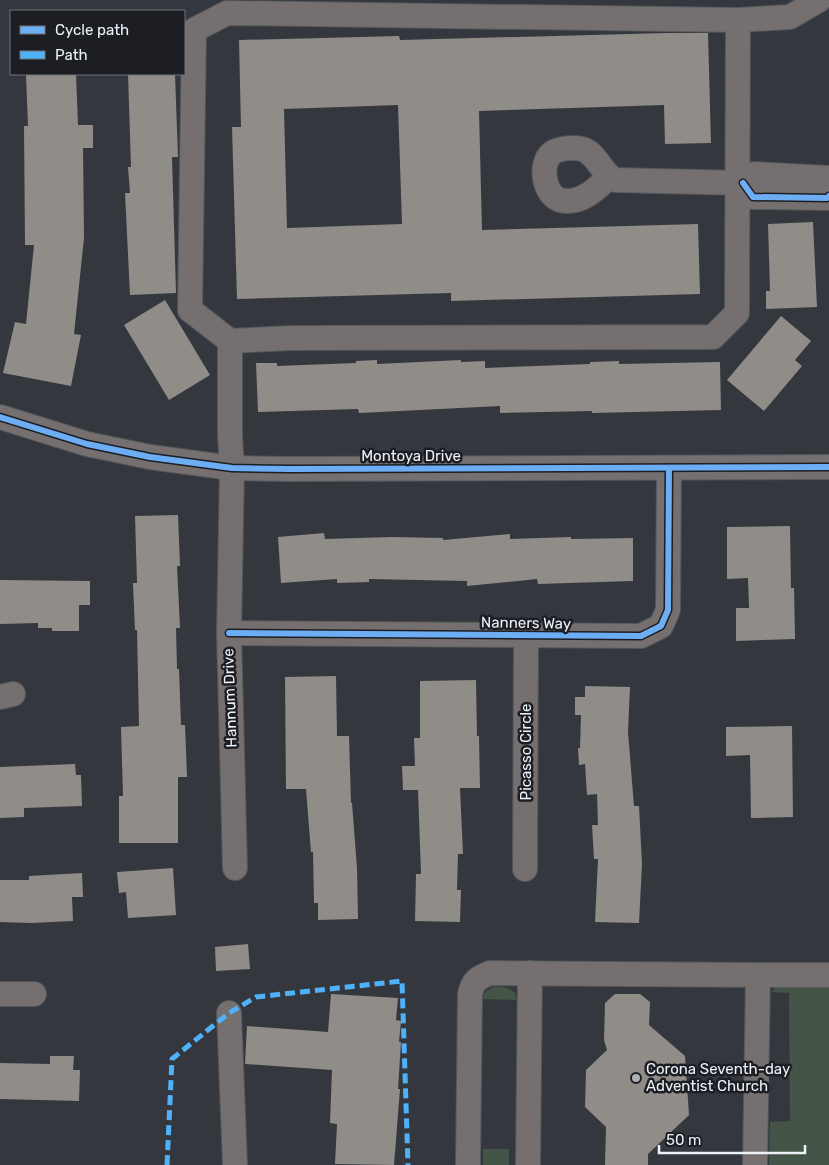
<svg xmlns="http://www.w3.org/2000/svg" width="829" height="1165" font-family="Rubik,sans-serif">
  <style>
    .green { fill: #445547 }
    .building { fill: #908c88; fill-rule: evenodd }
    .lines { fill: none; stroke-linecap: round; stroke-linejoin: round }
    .minor-casing { stroke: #52565b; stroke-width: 26 }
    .minor { stroke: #756f6f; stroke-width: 24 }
    .quiet { stroke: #4fb1f8; stroke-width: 5; stroke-dasharray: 10 5; stroke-linecap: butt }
    .cycleway-casing { stroke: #1c1e23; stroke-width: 9 }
    .cycleway { stroke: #6dadf4; stroke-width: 6 }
    .poi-dot { fill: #acb0b7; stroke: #1c1e23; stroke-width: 2 }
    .labels { text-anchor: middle; stroke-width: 5; stroke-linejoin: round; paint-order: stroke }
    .street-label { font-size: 15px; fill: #edf1f8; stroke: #1c1e23 }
    .poi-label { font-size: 15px; fill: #edf1f8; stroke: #1c1e23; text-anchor: start }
  </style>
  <rect width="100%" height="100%" fill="#34383e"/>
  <!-- green -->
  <g class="green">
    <polygon points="788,985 829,986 829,1165 769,1165 770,1122 790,1121 789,993 772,992 775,988"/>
    <path d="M493,987c11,0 22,-1 24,13l-35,-1 3,-7z"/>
    <rect x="483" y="1149" width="26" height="16"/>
  </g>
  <!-- building -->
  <g class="building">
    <path d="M667,33h41l3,110 -46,1 -1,-39 -185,6 3,119 216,-6 2,70 -249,7v-8l-214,6 -5,-172h9l-2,-87 160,-4 1,4zM398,105l4,119 -115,4 -3,-119z"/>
    <polygon points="26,74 76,74 78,125 93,125 93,148 83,148 84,238 74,334 81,335 71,386 3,373 15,322 26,324 34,245 25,245 24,126 28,126"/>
    <polygon points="128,74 175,74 178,157 172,157 176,293 130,295 125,193 130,193 128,167 131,167"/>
    <polygon points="813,222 817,307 766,309 766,291 770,291 768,224"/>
    <polygon points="165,300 210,375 169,400 124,325"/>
    <polygon points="781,316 811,341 795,360 802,366 764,411 727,380"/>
    <polygon points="377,360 377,364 461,360 461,362 485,361 485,368 590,364 590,362 619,361 619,364 720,362 721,410 592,413 592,411 500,413 500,406 359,413 358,409 258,412 256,363 277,363 277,366 356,363 356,361"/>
    <polygon points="178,515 180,566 177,566 180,628 176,628 177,669 179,669 181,725 185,725 187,777 178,777 178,843 119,843 119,796 123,796 121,727 139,726 137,630 135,630 133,583 137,583 135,516"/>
    <polygon points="790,526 791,588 794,588 795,639 736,641 736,608 749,608 748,578 727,579 727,527"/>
    <polygon points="324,533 325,539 392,537 443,538 443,540 510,534 510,539 571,537 571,539 633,538 633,581 538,584 537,579 467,586 467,581 369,579 369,582 337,583 337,579 281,583 278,537"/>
    <polygon points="0,580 90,581 90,605 79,605 79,631 52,631 52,628 38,628 38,623 0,624"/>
    <polygon points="336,676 337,736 349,736 351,803 352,803 357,868 358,919 318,920 318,903 314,903 313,852 311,852 306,789 286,789 285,677"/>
    <polygon points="476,680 477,736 479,736 480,788 460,788 463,854 458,854 457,890 461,890 460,922 415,921 416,874 421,874 418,790 403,790 402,766 415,766 414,738 420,738 420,681"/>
    <polygon points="585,686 630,687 628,732 634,806 639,806 642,864 639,923 595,922 598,859 594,859 592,825 598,825 597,794 587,795 585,764 579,765 578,748 580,748 581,715 575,715 575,697 585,697"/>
    <polygon points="792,726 793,817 751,818 750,755 726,756 726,727"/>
    <polygon points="75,764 76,775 81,775 82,806 24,808 24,817 0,818 0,767"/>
    <polygon points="173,868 176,915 128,918 126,892 119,893 117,872"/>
    <polygon points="82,873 83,897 72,897 73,921 31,923 0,922 0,880 29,880 29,876"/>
    <polygon points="248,944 250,969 216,971 215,947"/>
    <polygon points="331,994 398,998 396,1020 401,1021 399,1042 401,1042 398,1089 400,1089 394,1165 335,1164 337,1124 330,1123 332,1070 245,1064 247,1026 328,1032"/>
    <polygon points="615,994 640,994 650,1002 649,1025 685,1056 689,1115 648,1154 648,1165 605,1165 606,1127 585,1107 586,1070 607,1050 604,1040 605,1003"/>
    <polygon points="50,1056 74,1056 73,1070 80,1070 79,1101 0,1099 0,1063 50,1064"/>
  </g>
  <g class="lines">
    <!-- minor casing -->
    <g class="minor-casing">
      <g id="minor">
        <polygon points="227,13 738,20 737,313 713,337 292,338 230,341 190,310 194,30"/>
        <polyline points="738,20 790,17 819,0"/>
        <path d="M609,177c-12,11 -25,25 -43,24 -22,0 -28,-37 -14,-48 7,-5 21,-6 30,-4 16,5 18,23 33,31l128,3 11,-9 75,4"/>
        <polyline points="743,183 753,197 827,198 829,196"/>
        <polyline points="230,341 230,435 232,468 229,633 235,868"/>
        <polyline points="0,417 87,444 150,457 232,468 290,469 829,467"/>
        <polyline points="229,633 641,636 661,626 668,610 669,468"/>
        <polyline points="0,697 13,694"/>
        <polyline points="525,869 526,635"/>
        <polyline points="758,975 829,975"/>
        <polyline points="0,994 34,994"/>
        <polyline points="229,1013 235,1165"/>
        <path d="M468,1165l2,-171c3,-14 8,-16 20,-21l268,2 -3,190"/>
        <polyline points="528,1165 530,973"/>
      </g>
    </g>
    <!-- minor -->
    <use href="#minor" class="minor"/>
    <!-- quiet -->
    <polyline class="quiet" points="167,1165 172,1059 229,1013 256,997 402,981 408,1165"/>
    <!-- cycleway casing -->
    <g class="cycleway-casing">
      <g id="cycleway">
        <polyline points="743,183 753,197 827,198 829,196"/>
        <polyline points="0,417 87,444 150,457 232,468 290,469 829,467"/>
        <polyline points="229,633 641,636 661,626 668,610 669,468"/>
      </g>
    </g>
    <!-- cycleway -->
    <use href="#cycleway" class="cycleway"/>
  </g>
  <!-- markers -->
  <circle class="poi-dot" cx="636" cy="1078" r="5"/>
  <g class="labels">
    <!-- street labels -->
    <g class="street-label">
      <text x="411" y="461">Montoya Drive</text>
      <text transform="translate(526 623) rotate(1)" y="5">Nanners Way</text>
      <text transform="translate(230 698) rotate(-92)" y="5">Hannum Drive</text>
      <text transform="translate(526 752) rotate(-90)" y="5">Picasso Circle</text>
    </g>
    <!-- poi labels -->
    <g class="poi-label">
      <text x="646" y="1074">Corona Seventh-day<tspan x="646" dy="17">Adventist Church</tspan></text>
    </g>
  </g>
  <!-- legend -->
  <rect x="10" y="10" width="175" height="65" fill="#1c1e23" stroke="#707278"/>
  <rect x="20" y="26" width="25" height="8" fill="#6dadf4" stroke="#707278"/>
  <text x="55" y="35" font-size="15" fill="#edf1f8">Cycle path</text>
  <rect x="20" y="51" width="25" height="8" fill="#4fb1f8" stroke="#707278"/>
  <text x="55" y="60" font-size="15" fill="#edf1f8">Path</text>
  <!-- scale -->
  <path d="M659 1145v8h146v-8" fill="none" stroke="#edf1f8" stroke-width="2.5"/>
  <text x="666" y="1145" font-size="15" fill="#edf1f8" stroke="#1c1e23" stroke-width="4" paint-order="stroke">50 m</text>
</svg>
